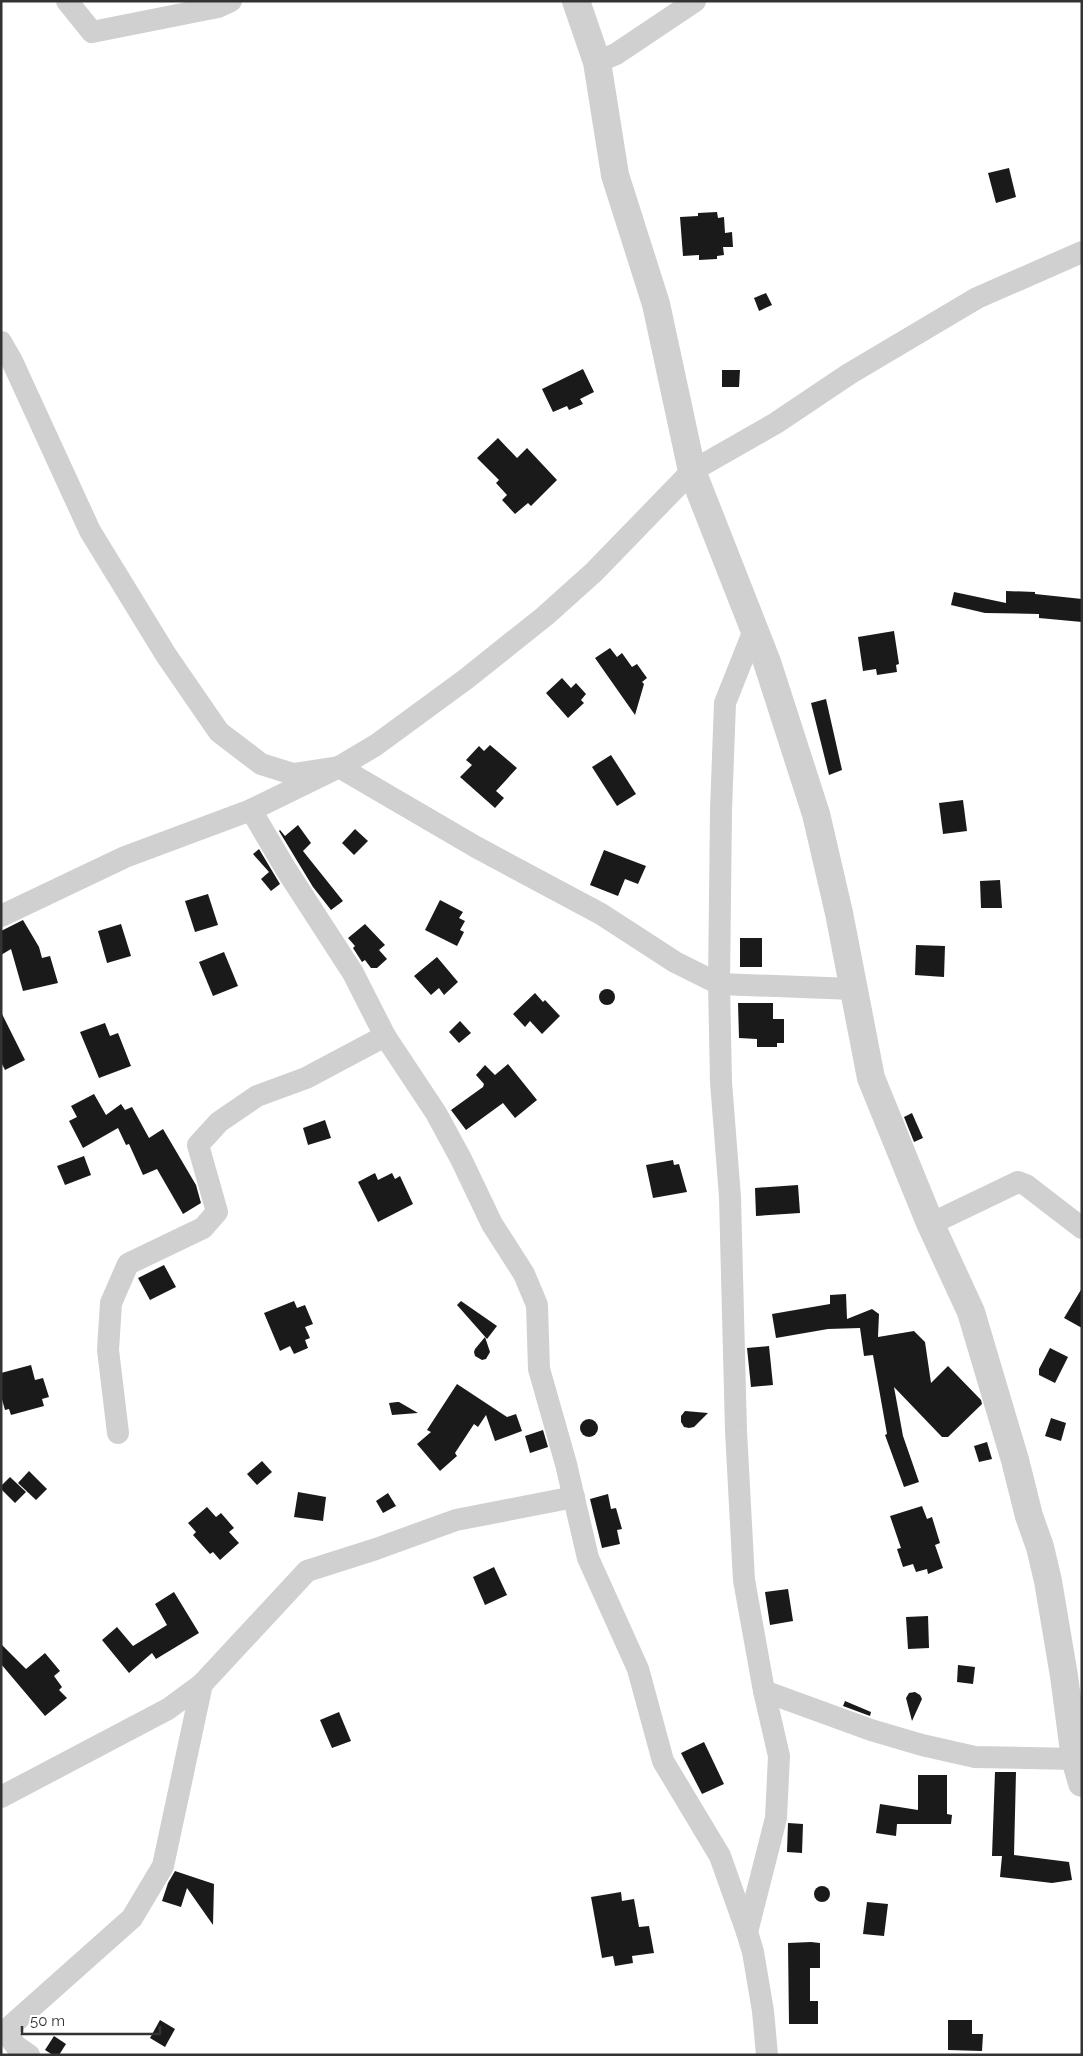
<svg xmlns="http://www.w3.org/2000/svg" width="1083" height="2056" font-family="Raleway,sans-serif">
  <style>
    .building { fill: #1a1a1a }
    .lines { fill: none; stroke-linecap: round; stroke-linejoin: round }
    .minor { stroke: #d0d0d0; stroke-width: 22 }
    .tertiary { stroke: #d0d0d0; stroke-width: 28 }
  </style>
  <rect width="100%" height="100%" fill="#fff"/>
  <!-- building -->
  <g class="building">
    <polygon points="1009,168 1016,197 996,203 988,173"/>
    <polygon points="717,212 718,218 724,217 725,233 732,232 733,247 723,247 724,255 717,256 717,259 699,260 699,255 683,256 680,217 698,216 698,213"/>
    <polygon points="766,293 772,305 759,311 754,298"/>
    <polygon points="583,369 594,392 580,399 583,404 569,410 567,406 553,412 542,389"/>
    <polygon points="722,370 740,370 739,387 722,387"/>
    <polygon points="498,438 517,458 527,448 557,480 531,506 528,503 515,514 502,500 507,495 496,483 499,480 477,458"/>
    <polygon points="1006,591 1035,592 1035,594 1082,599 1082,622 1039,618 1039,614 985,613 951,605 954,592 1006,603"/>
    <polygon points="894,631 899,664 896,665 897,672 877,675 876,669 863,671 858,637"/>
    <polygon points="610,648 617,657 622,653 632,667 637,664 647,678 642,682 644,684 635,715 595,658"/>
    <polygon points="562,678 571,688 576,683 586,694 581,700 584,703 568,718 546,693"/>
    <polygon points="826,699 842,770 829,775 811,703"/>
    <polygon points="490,745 517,768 496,791 504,798 495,808 460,777 472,765 466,760 479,746 484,751"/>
    <polygon points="611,755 636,794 617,806 592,767"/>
    <polygon points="963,800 967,831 943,834 939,803"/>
    <polygon points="298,825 311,843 303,851 343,901 331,910 313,887 279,831 280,830 285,836"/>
    <polygon points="355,829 368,841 354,855 342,843"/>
    <polygon points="259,849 280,884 271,891 261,879 269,872 253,854"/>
    <polygon points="604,850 646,866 638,884 625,879 618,896 590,885"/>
    <polygon points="1000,880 1002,908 981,908 980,881"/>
    <polygon points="208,894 218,925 195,932 185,901"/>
    <polygon points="440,900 463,912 459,918 465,921 460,930 464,932 457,946 425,930"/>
    <polygon points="23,920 39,947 42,958 50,956 58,983 23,991 11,949 1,955 1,931"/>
    <polygon points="121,924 131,956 107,963 98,931"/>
    <polygon points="365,924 385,945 379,950 387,959 377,968 371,968 365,960 362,962 353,948 355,946 348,938"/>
    <rect x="740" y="938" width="22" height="29"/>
    <polygon points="916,945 945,946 944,977 915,975"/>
    <polygon points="224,952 238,986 213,996 199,962"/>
    <polygon points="437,957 458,982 444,995 439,988 431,995 414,976"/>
    <circle cx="607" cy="997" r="8"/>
    <polygon points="535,993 543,1002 545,1000 560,1016 542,1034 530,1021 525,1027 513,1014"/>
    <polygon points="738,1003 773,1003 773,1019 784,1019 784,1043 777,1043 777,1047 757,1047 757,1039 739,1038"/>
    <polygon points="1,1012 25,1060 5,1070 1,1062"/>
    <polygon points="460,1021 471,1033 459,1043 449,1032"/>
    <polygon points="105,1023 110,1036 118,1033 131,1066 99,1078 80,1032"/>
    <polygon points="508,1064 537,1100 515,1118 503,1103 466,1130 451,1110 483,1087 484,1084 476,1075 485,1065 495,1075"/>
    <polygon points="94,1094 106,1115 121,1104 125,1110 132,1107 149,1138 163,1129 196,1185 201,1203 183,1214 157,1169 143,1175 129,1144 126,1145 118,1128 83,1148 69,1121 77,1117 71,1106"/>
    <polygon points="912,1113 923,1138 914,1142 904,1117"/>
    <polygon points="325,1120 331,1138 308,1145 303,1128"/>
    <polygon points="84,1156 91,1175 65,1185 57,1166"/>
    <polygon points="673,1160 674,1165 679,1164 687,1192 653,1198 646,1165"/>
    <polygon points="375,1173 378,1180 392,1173 395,1179 400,1176 413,1204 378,1222 358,1182"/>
    <polygon points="798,1185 800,1213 756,1216 755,1188"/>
    <polygon points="164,1265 176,1287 150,1300 138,1278"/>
    <polygon points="1082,1288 1082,1328 1064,1318"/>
    <polygon points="846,1294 847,1319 872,1309 879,1314 878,1337 914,1331 925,1342 931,1383 948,1366 981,1400 982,1404 948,1437 942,1437 894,1387 903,1436 919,1482 904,1487 885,1435 887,1434 873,1355 864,1356 860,1328 828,1329 776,1338 772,1314 830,1304 830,1295"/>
    <polygon points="294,1301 297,1308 305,1305 313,1324 305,1327 310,1338 305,1340 308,1348 294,1354 290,1346 280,1351 264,1313"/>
    <polygon points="461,1301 497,1326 487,1339 457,1305"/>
    <polygon points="485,1337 490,1352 486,1359 482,1360 475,1356 474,1352 475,1349"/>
    <polygon points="769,1346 773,1385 751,1387 747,1348"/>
    <polygon points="1050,1348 1068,1357 1055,1383 1039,1375 1039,1369"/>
    <polygon points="31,1365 35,1380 43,1378 49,1397 42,1399 44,1406 11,1415 9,1409 5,1410 1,1396 1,1373"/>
    <polygon points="457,1384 507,1417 516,1414 522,1431 495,1441 486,1415 478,1427 474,1424 455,1453 457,1456 440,1471 417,1444 431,1432 427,1430"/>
    <polygon points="397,1402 399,1402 418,1413 392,1415 389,1403"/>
    <polygon points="685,1411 708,1413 694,1427 689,1428 684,1427 681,1422 681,1416"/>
    <polygon points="1051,1418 1066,1423 1061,1441 1045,1436"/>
    <circle cx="589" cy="1428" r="9"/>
    <polygon points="543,1430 548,1447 530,1453 525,1436"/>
    <polygon points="987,1442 992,1459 979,1462 974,1446"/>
    <polygon points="262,1461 272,1472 257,1485 247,1474"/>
    <polygon points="29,1471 47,1489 36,1500 18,1483"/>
    <polygon points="10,1477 26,1492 15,1503 1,1489 1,1486"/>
    <polygon points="298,1492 326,1497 323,1521 294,1517"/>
    <polygon points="388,1493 396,1506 383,1513 376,1501"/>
    <polygon points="608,1494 611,1509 616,1508 622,1529 617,1530 620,1544 602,1548 590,1499"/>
    <polygon points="922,1506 927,1519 932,1517 940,1543 935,1545 943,1568 928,1574 927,1569 916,1572 913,1564 903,1567 897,1549 901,1548 890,1516"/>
    <polygon points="207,1507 216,1517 221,1513 234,1528 229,1532 239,1543 220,1560 213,1552 210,1554 193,1535 196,1532 188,1523"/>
    <polygon points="494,1567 507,1595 485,1605 473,1577"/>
    <polygon points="788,1589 793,1621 770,1625 765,1592"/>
    <polygon points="174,1592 199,1633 156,1659 152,1653 129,1673 102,1640 117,1627 133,1646 167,1625 155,1604"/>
    <polygon points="928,1616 929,1648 908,1649 906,1617"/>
    <polygon points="1,1644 26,1669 45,1653 60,1671 54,1676 62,1687 59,1690 67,1698 45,1716 1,1664"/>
    <polygon points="958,1665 975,1667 973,1684 957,1682"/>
    <polygon points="915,1692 920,1695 922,1699 912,1721 906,1698 909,1693"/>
    <polygon points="845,1701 871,1712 870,1716 843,1706"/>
    <polygon points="339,1712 351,1741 332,1748 320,1720"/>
    <polygon points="704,1742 724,1784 702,1794 681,1753"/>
    <polygon points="995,1772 1016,1772 1014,1855 1069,1862 1072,1880 1052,1883 1000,1877 1002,1856 992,1856"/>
    <polygon points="918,1775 947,1775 947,1814 952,1815 951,1824 897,1824 896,1836 876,1833 880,1804 918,1810"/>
    <polygon points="788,1823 803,1824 802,1853 787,1852"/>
    <polygon points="175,1871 214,1884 213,1925 187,1888 181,1907 162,1901 168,1883"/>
    <circle cx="822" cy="1894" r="8"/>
    <polygon points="621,1892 622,1901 634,1899 639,1927 649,1926 654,1953 632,1956 633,1963 615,1966 613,1956 602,1958 591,1897"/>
    <polygon points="867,1902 888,1904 884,1936 863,1934"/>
    <polygon points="811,1942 820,1943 820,1968 810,1968 810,2001 818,2001 818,2024 789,2024 788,1943"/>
    <polygon points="160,2020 175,2029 165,2047 150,2038"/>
    <polygon points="948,2020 972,2020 972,2034 983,2034 982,2051 948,2050"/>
    <polygon points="54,2036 66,2044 59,2055 53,2055 45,2050"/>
  </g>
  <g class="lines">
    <!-- minor -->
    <g class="minor">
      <polyline points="67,1 92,32 218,7 231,1"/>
      <polyline points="597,62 616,54 695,1"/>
      <polyline points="1,342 12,361 90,531 166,655 219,732 261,764 293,774 339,767 476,847 601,914 675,962 719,984 854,989"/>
      <polyline points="754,630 725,703 721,810 719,984 721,1082 730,1197 736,1431 744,1580 764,1691 779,1756 776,1818 747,1932 753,1952 763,2011 767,2055"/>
      <polyline points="251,810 287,871 353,973 385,1036 436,1113 461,1159 492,1224 524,1274 537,1305 539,1369 566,1464 588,1558 638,1669 663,1761 720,1856 747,1932"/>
      <polyline points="1,916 125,857 251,810 339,767 376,745 466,679 545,616 594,572 692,471 776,423 849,374 977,298 1082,252"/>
      <polyline points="930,1223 945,1217 1018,1182 1026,1185 1082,1228"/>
      <polyline points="118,1433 108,1350 111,1303 128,1264 203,1228 217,1212 198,1145 219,1122 257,1096 306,1078 385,1036"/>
      <polyline points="764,1691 871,1730 922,1745 975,1757 1075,1759"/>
      <polyline points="1,1797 168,1709 202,1684 307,1571 376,1549 456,1520 574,1497"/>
      <polyline points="29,2055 16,2046 5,2031 132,1918 163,1866 202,1684"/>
    </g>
    <!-- tertiary -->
    <polyline class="tertiary" points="576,1 597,62 615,175 656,304 692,471 767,662 816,814 839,913 871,1078 930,1223 971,1312 1015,1460 1029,1516 1040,1547 1048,1581 1064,1676 1075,1759 1082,1783"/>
  </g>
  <!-- border -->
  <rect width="1083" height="2056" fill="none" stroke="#333333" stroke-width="5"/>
  <!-- scale -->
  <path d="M22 2026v8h138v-8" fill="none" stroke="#333333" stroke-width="2.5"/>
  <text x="30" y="2026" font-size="15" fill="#333333" stroke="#ffffff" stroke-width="4" paint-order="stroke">50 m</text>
</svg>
